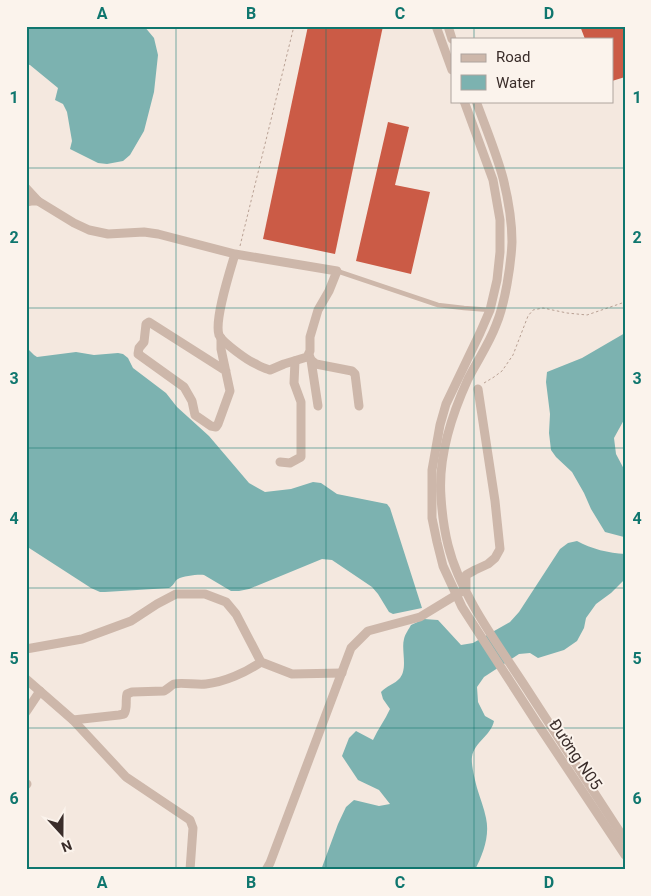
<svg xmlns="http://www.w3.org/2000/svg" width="651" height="896" font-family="Roboto,sans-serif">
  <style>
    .water { fill: #7cb2b0 }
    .building { fill: #cb5b46 }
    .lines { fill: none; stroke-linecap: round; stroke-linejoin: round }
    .path { stroke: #b9a194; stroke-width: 1; stroke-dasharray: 2.5 2.5; stroke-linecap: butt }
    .service { stroke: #cdb7aa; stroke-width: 4.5 }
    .minor { stroke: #cdb7aa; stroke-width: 9 }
    .grid { fill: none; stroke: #0f766e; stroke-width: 1; stroke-opacity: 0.55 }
    .labels { text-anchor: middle; stroke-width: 4; stroke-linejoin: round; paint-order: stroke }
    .street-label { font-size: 16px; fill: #3a2d2a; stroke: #fbf3ec }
    .neatline { fill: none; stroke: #0f766e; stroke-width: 2 }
    .grid-label { font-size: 16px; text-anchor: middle; font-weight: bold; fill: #0f766e }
  </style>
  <rect width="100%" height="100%" fill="#f4e8df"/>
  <!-- water -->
  <g class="water">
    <polygon points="26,26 144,26 154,38 158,55 154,92 144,131 130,155 123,161 107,164 98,163 70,149 72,141 67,112 63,104 55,100 58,88 30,65 26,64"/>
    <polygon points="625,333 625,418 614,438 616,454 625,471 625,537 624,537 605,532 591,509 584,493 572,472 556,457 551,450 549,433 550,414 546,382 547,372 582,358"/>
    <path d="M26,347l8,8 3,2 39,-5 18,3 24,-2 5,1 5,4 5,10 33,25 11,14 32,29 40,47 7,4 9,5 26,-3 22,-7 8,1 16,11 50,10 3,4 32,100 -29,6 -4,-2 -11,-18 -6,-7 -40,-27 -10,-1 -73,30 -10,2h-8l-27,-16c-5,-1 -21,1 -26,4 -4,2 -3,6 -9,9l-64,4h-5l-9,-4 -65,-42z"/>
    <path d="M577,541c14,8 32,12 48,13v25l-14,14 -15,11 -10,14 -2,10 -7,13 -13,9 -26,8 -8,-5 -11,1 -35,23 -7,10 1,15 7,14 9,5c-3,15 -20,21 -22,36 -1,8 3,23 5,31 3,10 7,20 9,30 4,18 -3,36 -11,52h-154l17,-46 8,-17 8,-7 25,6 11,-2 -11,-14 -21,-10 -16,-24 7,-18 7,-7 17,9c5,-11 12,-20 17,-31l-7,-10 -2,-7c5,-6 14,-8 19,-14 8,-10 1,-28 4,-39 1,-5 5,-10 7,-14l13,-6 14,1 23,25 12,-2 37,-21 9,-10 41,-63 8,-6z"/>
  </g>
  <!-- building -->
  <g class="building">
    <polygon points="308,26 383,26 335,254 263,239"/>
    <polygon points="580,26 625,26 625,77 612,81 612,39 585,39"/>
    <polygon points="388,122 409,127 395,185 430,192 411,274 356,261"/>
  </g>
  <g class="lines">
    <!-- path -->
    <g class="path">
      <polyline points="240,246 294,26"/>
      <polyline points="484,383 494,377 502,371 513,355 528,316 533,310 543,308 567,313 587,315 625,302"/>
    </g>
    <!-- service -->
    <polyline class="service" points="337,271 438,305 464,308 490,310"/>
    <!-- minor -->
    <g class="minor">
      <polyline points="436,26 452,70"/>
      <polyline points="448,26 452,39"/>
      <polyline points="464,101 493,180 500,220 500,252 497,280 490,310 480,333 446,404 440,425 432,470 432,518 437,542 443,566 462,607 537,723 625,855"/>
      <path d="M476,101c9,25 20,51 27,77 5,20 9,43 9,64 -1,23 -7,62 -16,83 -7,19 -19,36 -28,54 -16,35 -30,79 -27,118 1,16 3,32 7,48 13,53 55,106 84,152 31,47 62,95 93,143"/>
      <polyline points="26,188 38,201"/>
      <path d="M26,202l5,-1h7l36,22 15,7 19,4 36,-2 14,2 77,20 102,17 -8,20 -11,19 -8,27v14l-3,6 -23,7 -14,6c-5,-2 -10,-3 -14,-6 -8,-3 -34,-22 -37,-29 -5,-15 11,-64 16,-81"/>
      <polyline points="221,338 221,349 230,391 218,424 216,427 211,426 195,415 192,401 184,387 138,354 139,348 144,342 146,324 149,322 226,371"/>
      <polyline points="309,355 311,360 316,364 352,371 355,374 359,406"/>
      <polyline points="311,360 318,406"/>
      <polyline points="280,462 290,463 301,457 301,402 294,383 295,361"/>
      <polyline points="26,649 82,639 131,621 157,604 176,594 205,594 226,602 236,614 261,662 292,674 342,673"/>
      <polyline points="26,679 73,720 126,777 190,820 193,828 190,870"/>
      <polyline points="26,712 40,691"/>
      <path d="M73,720l46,-5 5,-1c4,-6 1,-14 3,-20l5,-2 32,-1c4,-2 6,-5 10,-7 7,-2 22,1 32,0 18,-2 39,-11 55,-22"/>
      <polyline points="26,785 27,784"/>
      <polyline points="266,870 270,863 351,648 368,631 420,617 466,589 466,575 475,570 488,564 495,558 500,549 495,501 478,389"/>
    </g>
  </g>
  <!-- grid -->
  <path class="grid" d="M176,26v844M326,26v844M474,26v13M474,101v769M26,168h599M26,308h599M26,448h599M26,588h599M26,728h599"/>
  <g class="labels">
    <!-- street labels -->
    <g class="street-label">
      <text transform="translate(576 754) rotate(56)" y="6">Đường N05</text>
    </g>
  </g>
  <!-- border -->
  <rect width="651" height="896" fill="none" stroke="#fbf3ec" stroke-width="55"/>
  <!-- legend -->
  <rect x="451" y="38" width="162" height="65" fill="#fbf3ec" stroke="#aea49e"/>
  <rect x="461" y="54" width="25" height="8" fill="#cdb7aa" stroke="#aea49e"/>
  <text x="496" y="62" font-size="15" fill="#3a2d2a">Road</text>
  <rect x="461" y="75" width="25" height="15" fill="#7cb2b0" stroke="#aea49e"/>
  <text x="496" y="88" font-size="15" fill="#3a2d2a">Water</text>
  <!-- north arrow -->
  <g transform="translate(62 834) rotate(159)" stroke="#fbf3ec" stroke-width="4" paint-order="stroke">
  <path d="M0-4L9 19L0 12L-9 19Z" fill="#3a2d2a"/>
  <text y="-8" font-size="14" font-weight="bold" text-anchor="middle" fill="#3a2d2a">N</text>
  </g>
  <rect x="28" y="28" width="596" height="840" class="neatline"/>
  <g class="grid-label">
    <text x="102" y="19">A</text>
    <text x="251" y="19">B</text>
    <text x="400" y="19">C</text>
    <text x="549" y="19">D</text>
    <text x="14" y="103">1</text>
    <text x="637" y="103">1</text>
    <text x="14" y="243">2</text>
    <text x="637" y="243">2</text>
    <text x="14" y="384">3</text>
    <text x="637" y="384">3</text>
    <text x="14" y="524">4</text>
    <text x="637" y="524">4</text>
    <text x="14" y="664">5</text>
    <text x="637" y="664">5</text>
    <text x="14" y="804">6</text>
    <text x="637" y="804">6</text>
    <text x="102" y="888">A</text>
    <text x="251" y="888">B</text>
    <text x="400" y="888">C</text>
    <text x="549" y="888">D</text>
  </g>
</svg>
